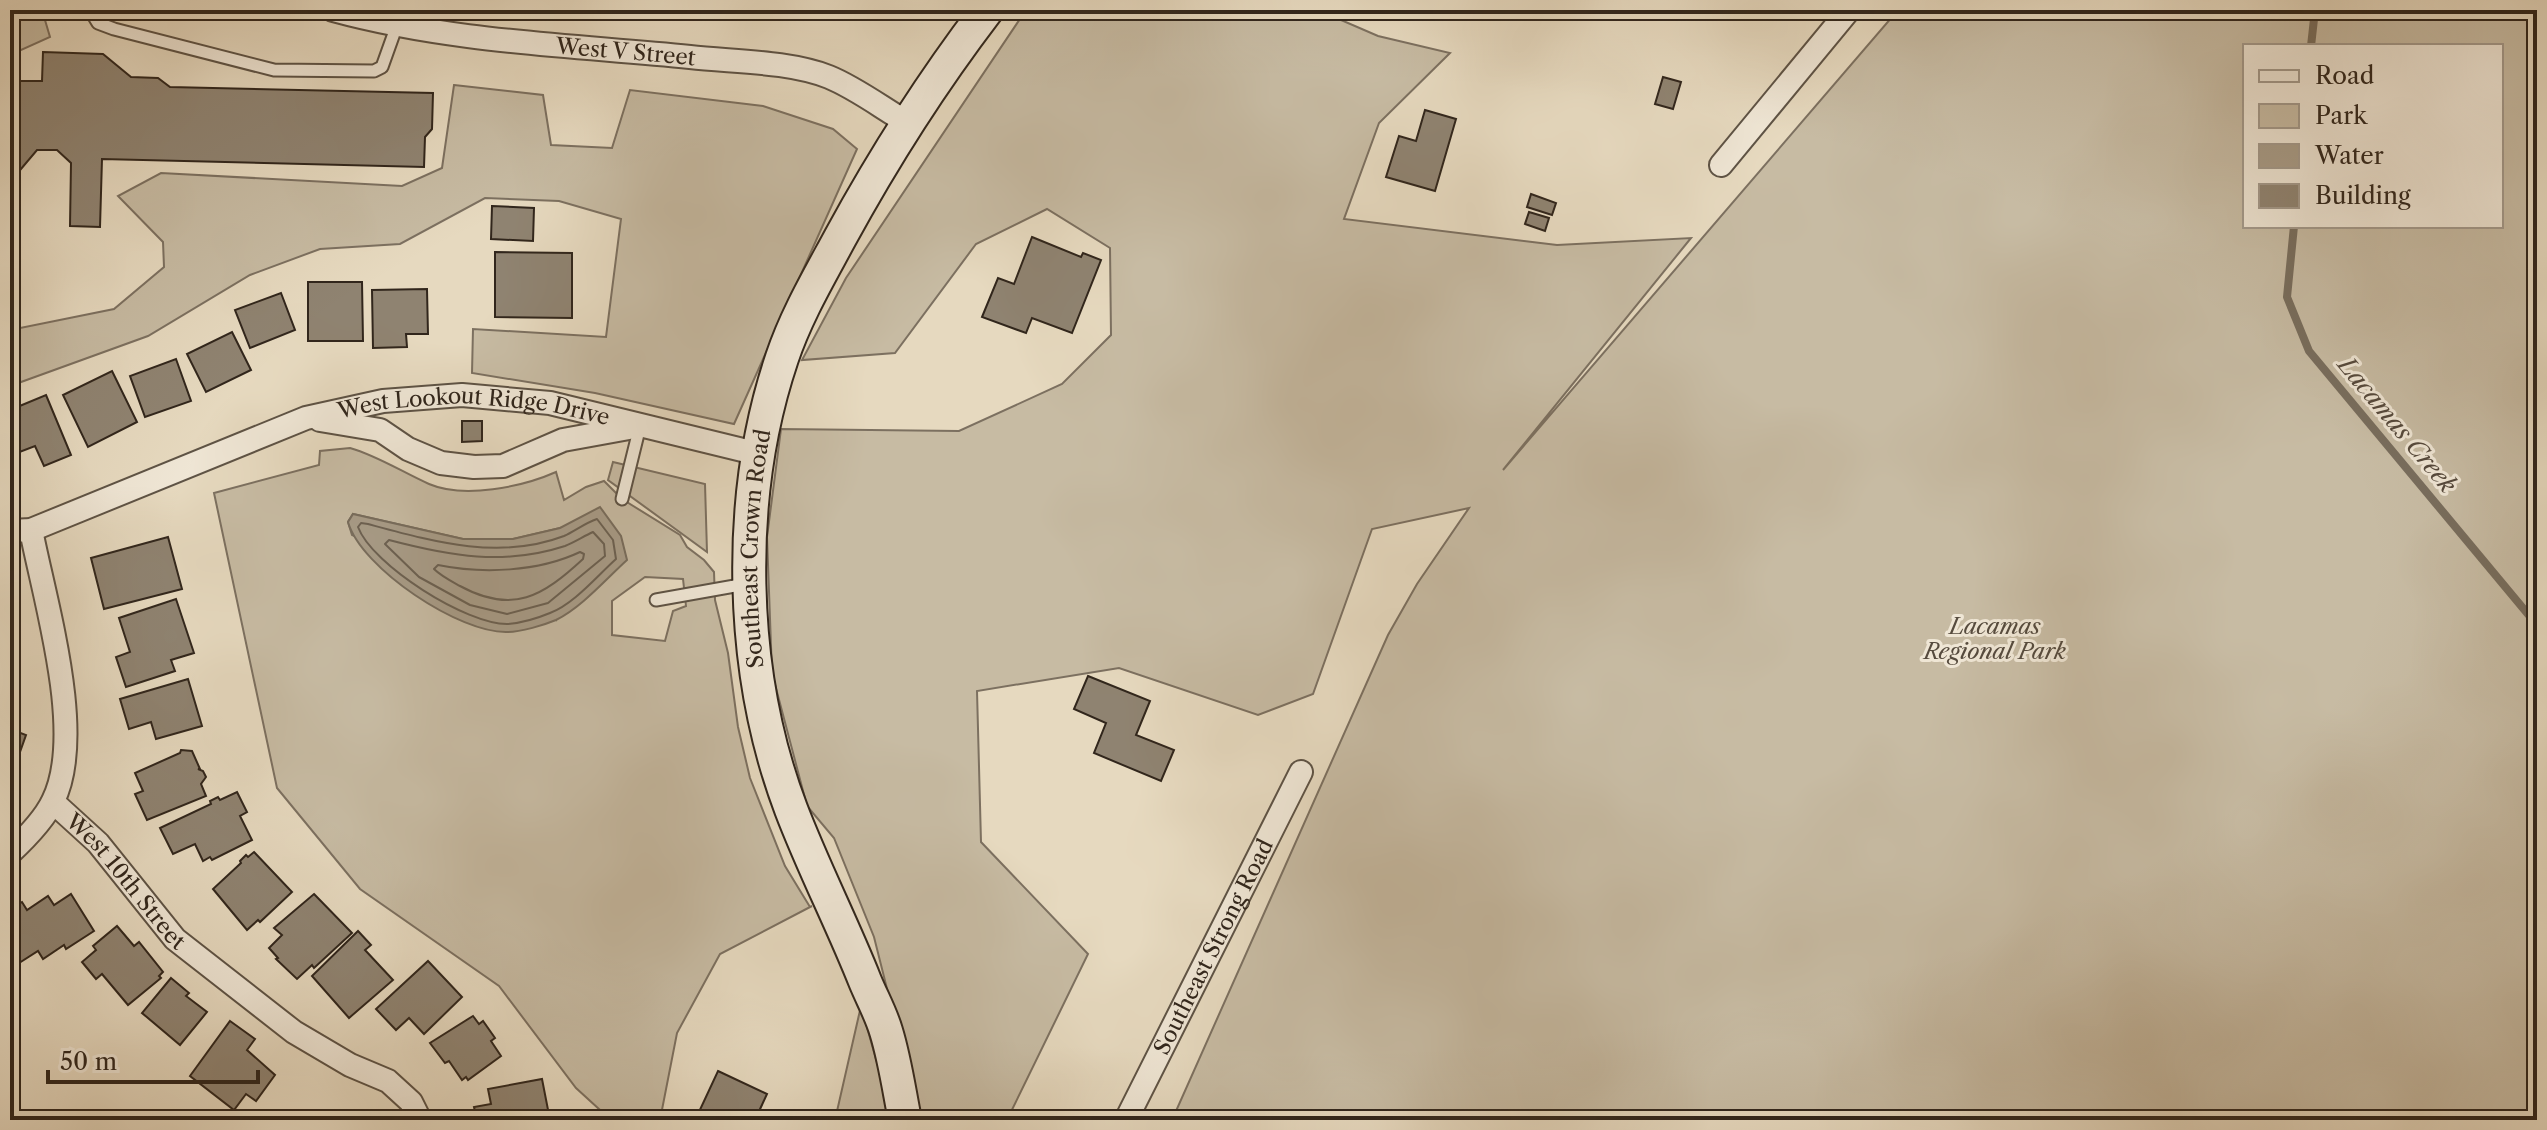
<svg xmlns="http://www.w3.org/2000/svg" width="2547" height="1130" font-family="'Libre Caslon Text',serif">
  <style>
    .green { fill: #c7bba3; stroke: #7c7060; stroke-width: 2; fill-rule: evenodd }
    .water { fill: #a89c88; stroke: #786d5d; stroke-width: 2 }
    .lines { fill: none; stroke-linecap: round; stroke-linejoin: round }
    .shore { stroke: #6c6152; stroke-width: 2 }
    .stream { stroke: #786d5d; stroke-width: 8 }
    .building { fill: #8f8371; stroke: #31261c; stroke-width: 2 }
    .lane-casing { stroke: #5e5345; stroke-width: 15 }
    .street-casing { stroke: #5e5345; stroke-width: 26 }
    .secondary-casing { stroke: #31261c; stroke-width: 36 }
    .lane { stroke: #efe6d5; stroke-width: 11 }
    .street { stroke: #efe6d5; stroke-width: 22 }
    .secondary { stroke: #efe6d5; stroke-width: 32 }
    .labels { text-anchor: middle; stroke-width: 6; stroke-linejoin: round; paint-order: stroke }
    .street-label { font-size: 22px; fill: #31261c; stroke: #efe6d5 }
    .park-label { font-size: 22px; font-style: italic; fill: #564b3e; stroke: #efe6d5 }
    .water-label { font-size: 24px; font-style: italic; fill: #55493c; stroke: #efe6d5 }
  </style>
  <rect width="100%" height="100%" fill="#e6d9bf"/>
  <filter id="stains"><feTurbulence type="fractalNoise" baseFrequency=".0025" numOctaves="4"/><feColorMatrix values="0 0 0 0 .2 0 0 0 0 .09 0 0 0 0 .02 0 0 0 .5 -.17"/></filter>
  <radialGradient id="worn" r=".72"><stop offset=".6" stop-color="#630" stop-opacity="0"/><stop offset="1" stop-color="#630" stop-opacity=".3"/></radialGradient>
  <!-- green -->
  <g class="green">
    <polygon points="10,10 42,10 50,37 10,55"/>
    <path d="M1026,10h292l60,26 72,17 -71,70 -35,96 213,26 134,-7 -188,232 395,-460h639v1110h-1365l216,-485 29,-51 52,-76 -97,21 -59,165 -55,21 -139,-47 -142,23 4,151 107,112 -81,166h-87l-46,-183 -40,-99 -27,-32 -35,-133 -5,-136 14,-108 178,2 103,-47 49,-49 -1,-87 -63,-39 -71,35 -81,109 -93,7 44,-82zM2245,46h256v180h-256z"/>
    <polygon points="454,85 543,95 551,145 612,148 630,90 763,106 833,129 857,149 734,424 595,393 472,373 473,329 606,337 621,219 559,201 485,198 400,244 320,249 250,275 148,336 10,386 10,330 114,309 164,267 163,242 118,196 161,173 402,186 442,168"/>
    <path d="M350,448c28,8 52,24 79,36 35,15 93,3 127,-12l8,28 22,-13 18,-6 18,18 58,36 7,12 17,13 10,12 1,28 13,53 10,74 12,51 35,88 25,41 2,-1 -92,48 -43,79 -17,87h-49l-35,-32 -77,-102 -139,-97 -83,-101 -63,-295 105,-28 1,-14zM353,514l110,25h50l47,-11 -4,92 -204,-85 -4,-13zM645,577l38,2 3,27 -13,5 -8,30 -53,-6v-34z"/>
    <polygon points="613,462 705,484 707,552 608,480"/>
    <polygon points="861,1006 892,1116 893,1120 835,1120"/>
  </g>
  <!-- water -->
  <path class="water" d="M600,507l21,29 6,24c-22,20 -45,47 -71,60 -12,5 -35,12 -48,12 -48,2 -147,-64 -160,-110l5,-8 110,25h50l47,-11z"/>
  <g class="lines">
    <!-- shore -->
    <g class="shore">
      <path d="M597,519l16,21 3,19c-19,17 -42,45 -66,54 -12,5 -30,10 -42,11 -41,1 -136,-59 -150,-97l3,-4 7,1c63,17 131,37 196,12 11,-5 21,-13 33,-17z"/>
      <path d="M593,532l11,12 1,12 -57,47 -41,11 -37,-9 -51,-28 -34,-33 4,-4c61,16 115,26 176,6 10,-4 19,-10 28,-14z"/>
      <path d="M580,552l4,2 -1,5c-40,37 -70,56 -123,27 -9,-5 -19,-10 -26,-17l4,-4c44,9 100,7 142,-13z"/>
    </g>
    <!-- stream -->
    <g class="stream">
      <polyline points="2311,46 2315,10"/>
      <polyline points="2294,226 2287,297 2309,351 2537,625"/>
    </g>
  </g>
  <!-- building -->
  <g class="building">
    <polygon points="43,52 103,54 131,77 158,78 170,87 433,93 432,129 425,137 424,167 102,159 100,227 70,226 71,163 57,150 37,150 10,182 10,81 42,81"/>
    <polygon points="1663,77 1681,82 1673,109 1655,104"/>
    <polygon points="1425,110 1456,119 1435,191 1386,177 1399,136 1416,141"/>
    <polygon points="1531,194 1556,203 1552,215 1527,207"/>
    <polygon points="492,206 534,208 533,241 491,239"/>
    <polygon points="1529,212 1549,218 1545,231 1525,224"/>
    <polygon points="1032,237 1081,257 1083,253 1101,260 1072,333 1032,318 1026,333 982,317 998,278 1014,284"/>
    <polygon points="495,252 572,253 572,318 495,317"/>
    <polygon points="308,282 362,282 363,341 308,341"/>
    <polygon points="427,289 428,334 406,334 407,347 373,348 372,290"/>
    <polygon points="281,293 295,330 250,348 235,310"/>
    <polygon points="232,332 251,370 206,392 187,354"/>
    <polygon points="176,359 191,401 145,417 130,376"/>
    <polygon points="112,371 137,422 88,447 63,395"/>
    <polygon points="46,395 71,455 44,466 35,446 17,453 10,437 10,410"/>
    <polygon points="462,421 482,421 482,441 462,442"/>
    <polygon points="168,537 182,589 104,609 91,558"/>
    <polygon points="176,599 194,653 171,660 175,671 126,687 116,657 130,652 119,618"/>
    <polygon points="1088,676 1150,701 1136,735 1174,750 1161,781 1094,753 1106,723 1074,709"/>
    <polygon points="188,679 202,726 156,739 151,722 129,729 120,699"/>
    <polygon points="10,729 26,735 15,766 12,765 10,770"/>
    <polygon points="181,750 192,751 200,769 198,769 203,771 206,777 201,784 206,796 147,820 135,794 143,791 135,773 180,753"/>
    <polygon points="237,792 247,812 240,816 252,840 212,860 210,857 203,861 195,844 173,854 160,828 211,804 210,801 218,797 220,800"/>
    <polygon points="254,852 292,892 260,922 258,920 247,930 213,889 241,863 240,861 246,855 248,857"/>
    <polygon points="71,894 94,931 66,949 64,945 43,959 38,951 16,965 10,957 10,909 22,902 27,910 48,896 54,905"/>
    <polygon points="314,894 352,933 314,968 312,965 297,979 276,959 278,958 269,948 282,935 274,928"/>
    <polygon points="117,926 134,946 139,942 163,972 159,976 161,978 128,1005 102,974 96,979 82,962 96,950 93,946"/>
    <polygon points="358,931 371,945 365,950 393,980 349,1018 312,976"/>
    <polygon points="428,961 462,997 424,1034 409,1018 396,1030 376,1009"/>
    <polygon points="171,978 189,993 186,996 207,1012 180,1045 142,1013"/>
    <polygon points="473,1016 479,1024 483,1021 495,1038 491,1041 501,1056 468,1080 466,1077 462,1080 449,1061 445,1063 430,1043"/>
    <polygon points="230,1021 255,1039 247,1050 275,1075 256,1101 246,1094 234,1110 190,1076"/>
    <polygon points="718,1071 767,1094 755,1120 712,1120 698,1114"/>
    <polygon points="542,1079 550,1120 477,1120 474,1107 491,1104 488,1089"/>
  </g>
  <g class="lines">
    <!-- lane casing -->
    <g class="lane-casing">
      <g id="lane">
        <polyline points="90,10 98,23 114,29 274,70 374,71 382,67 397,25"/>
        <polyline points="622,499 640,426"/>
        <polyline points="656,600 746,584"/>
      </g>
    </g>
    <!-- street casing -->
    <g class="street-casing">
      <g id="street">
        <path id="s1" d="M333,10c117,32 237,35 357,47 43,5 98,4 139,20 27,11 53,31 79,46"/>
        <polyline points="1721,165 1849,10"/>
        <polyline points="320,420 380,430 408,449 441,463 474,467 503,466 563,440 629,428"/>
        <path id="s2" d="M10,531l21,-1 275,-112 77,-17 79,-6 88,8 209,51"/>
        <path id="s3" d="M53,802l45,41 77,96 119,93 56,33 38,16 23,21 9,18"/>
        <path d="M10,853c15,-14 34,-33 43,-52 33,-66 -8,-199 -22,-271"/>
        <path id="s4" d="M1126,1120l175,-348"/>
      </g>
    </g>
    <!-- secondary casing -->
    <g class="secondary-casing">
      <g id="secondary">
        <path id="s5" d="M905,1120c-6,-30 -10,-60 -19,-89 -5,-17 -14,-33 -21,-50 -23,-58 -52,-114 -74,-172 -52,-137 -56,-312 -9,-451 14,-42 37,-81 58,-120 43,-79 92,-156 147,-228"/>
      </g>
    </g>
    <!-- lane -->
    <use href="#lane" class="lane"/>
    <!-- street -->
    <use href="#street" class="street"/>
    <!-- secondary -->
    <use href="#secondary" class="secondary"/>
  </g>
  <g class="labels">
    <!-- street labels -->
    <g class="street-label">
      <text dy="8" stroke="none"><textPath href="#s1" startOffset="296">West V Street</textPath></text>
      <text dy="8" stroke="none"><textPath href="#s2" startOffset="488">West Lookout Ridge Drive</textPath></text>
      <text dy="8" stroke="none"><textPath href="#s5" startOffset="598">Southeast Crown Road</textPath></text>
      <text dy="8" stroke="none"><textPath href="#s3" startOffset="108">West 10th Street</textPath></text>
      <text dy="8" stroke="none"><textPath href="#s4" startOffset="194">Southeast Strong Road</textPath></text>
    </g>
    <!-- park labels -->
    <g class="park-label">
      <text x="1995" y="634">Lacamas<tspan x="1995" dy="25">Regional Park</tspan></text>
    </g>
    <!-- water labels -->
    <g class="water-label">
      <text transform="translate(2397 425) rotate(50)" y="8">Lacamas Creek</text>
    </g>
  </g>
  <!-- margin -->
  <rect width="2547" height="1130" fill="none" stroke="#e6d9bf" stroke-width="40"/>
  <rect x="12" y="12" width="2523" height="1106" fill="none" stroke="#31261c" stroke-width="4"/>
  <rect x="20" y="20" width="2507" height="1090" fill="none" stroke="#31261c" stroke-width="2"/>
  <!-- legend -->
  <rect x="2243" y="44" width="260" height="184" fill="#efe6d5" stroke="#a3998b" stroke-width="2"/>
  <rect x="2259" y="70" width="40" height="12" fill="#efe6d5" stroke="#a3998b" stroke-width="2"/>
  <text x="2315" y="84" font-size="24" fill="#31261c">Road</text>
  <rect x="2259" y="104" width="40" height="24" fill="#c7bba3" stroke="#a3998b" stroke-width="2"/>
  <text x="2315" y="124" font-size="24" fill="#31261c">Park</text>
  <rect x="2259" y="144" width="40" height="24" fill="#a89c88" stroke="#a3998b" stroke-width="2"/>
  <text x="2315" y="164" font-size="24" fill="#31261c">Water</text>
  <rect x="2259" y="184" width="40" height="24" fill="#8f8371" stroke="#a3998b" stroke-width="2"/>
  <text x="2315" y="204" font-size="24" fill="#31261c">Building</text>
  <!-- scale -->
  <path d="M48 1070v12h210v-12" fill="none" stroke="#31261c" stroke-width="4"/>
  <text x="60" y="1070" font-size="24" fill="#31261c" stroke="#efe6d5" stroke-width="6" paint-order="stroke">50 m</text>
  <rect width="100%" height="100%" filter="url(#stains)"/>
  <rect width="100%" height="100%" fill="url(#worn)"/>
</svg>
